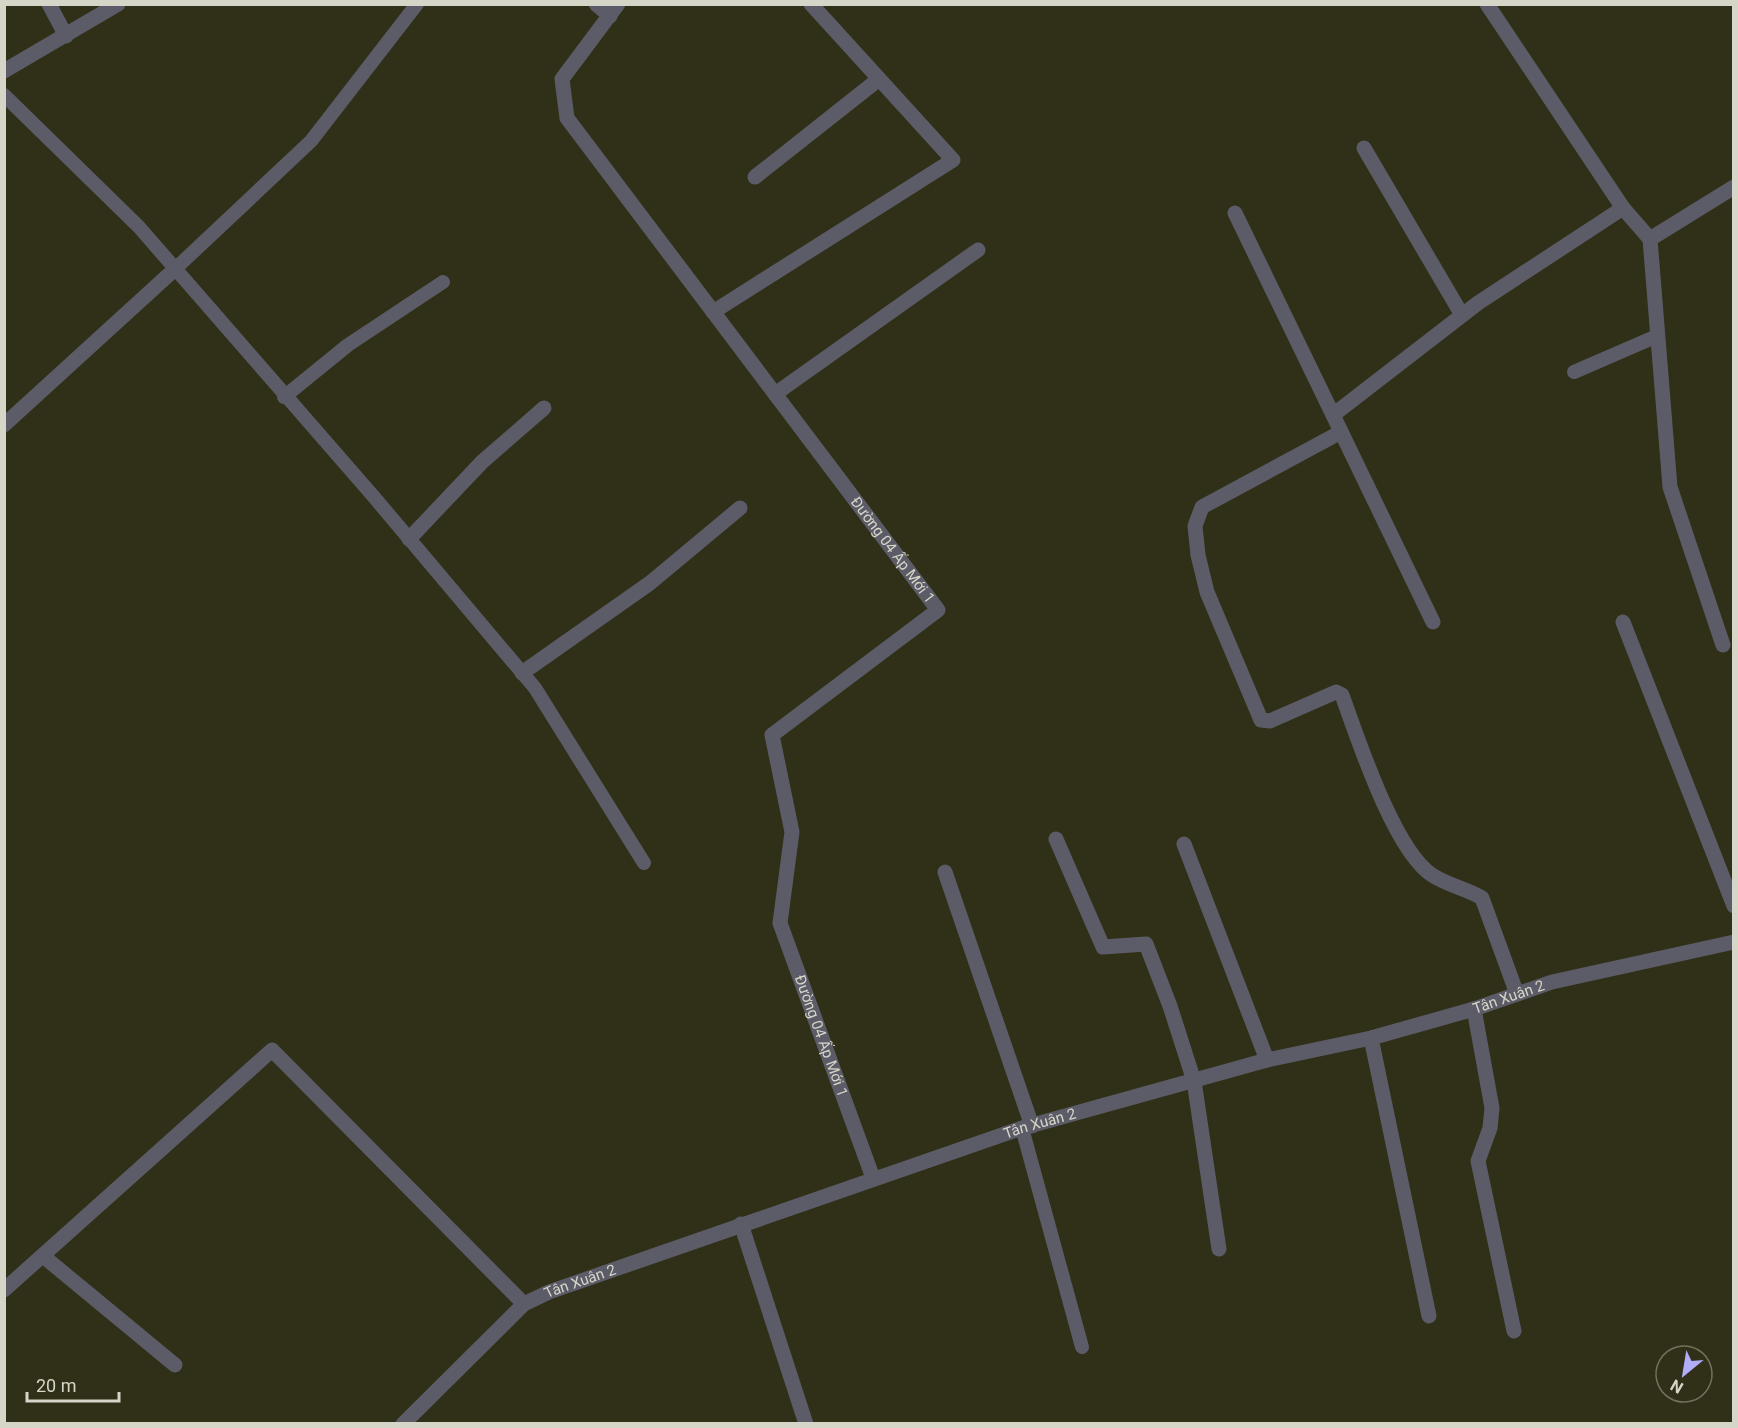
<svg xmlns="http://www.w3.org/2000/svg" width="1738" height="1428" font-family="Roboto,sans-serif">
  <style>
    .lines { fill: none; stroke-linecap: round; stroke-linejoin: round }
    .service { stroke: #5c5c69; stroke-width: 14 }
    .minor { stroke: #5c5c69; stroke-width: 15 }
    .labels { text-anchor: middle; stroke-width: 6; stroke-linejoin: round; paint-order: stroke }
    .street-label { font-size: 15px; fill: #d6d6c8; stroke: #302f17 }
  </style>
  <rect width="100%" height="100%" fill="#302f17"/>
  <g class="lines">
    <!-- service -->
    <g class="service">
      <polyline points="4,95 139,227 374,497 535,688 644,863"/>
      <polyline points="175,269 311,141 417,4"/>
      <polyline points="1574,372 1657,336"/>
      <polyline points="284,397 348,345 443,282"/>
      <polyline points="1022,1128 1082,1347"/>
    </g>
    <!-- minor -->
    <g class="minor">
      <polyline points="49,4 66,36"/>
      <polyline points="596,4 610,16"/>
      <path id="s1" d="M618,4l-56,75 5,39 371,492 -166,125 20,97 -12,91 93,255"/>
      <polyline points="1487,4 1623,208 1650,239"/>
      <polyline points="4,71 118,4"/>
      <polyline points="1364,148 1462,315"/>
      <polyline points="755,177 879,79"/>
      <polyline points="1235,213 1333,415"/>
      <polyline points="713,312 953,160 811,4"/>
      <polyline points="775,394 978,250"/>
      <polyline points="4,425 175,269"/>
      <path d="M1341,432l-139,75 -7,19 3,29 9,37 54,128 9,1 66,-29 6,3c16,44 52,155 90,180 15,10 35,14 50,23l35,96"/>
      <polyline points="409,539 482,462 544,408"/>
      <polyline points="1433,622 1333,415 1478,303 1623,208"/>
      <polyline points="1623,622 1734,906"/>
      <polyline points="1723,645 1670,487 1650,239 1734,187"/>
      <polyline points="522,673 650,583 740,508"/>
      <polyline points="1056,839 1103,947 1146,944 1170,1006 1194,1081 1219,1249"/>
      <polyline points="1184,844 1267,1060"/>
      <polyline points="945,872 1032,1126"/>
      <polyline points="1474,1009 1492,1108 1490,1128 1478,1161 1514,1331"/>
      <polyline points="1371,1038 1429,1316"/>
      <polyline points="741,1224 806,1424"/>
      <polyline points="43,1256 175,1365"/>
      <polyline points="4,1290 272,1050 524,1304"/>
      <path id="s2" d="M403,1424l121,-120 25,-12 473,-164 245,-68 104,-22 103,-29 78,-27 182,-40"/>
    </g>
  </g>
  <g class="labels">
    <!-- street labels -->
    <g class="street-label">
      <text dy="5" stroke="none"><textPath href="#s1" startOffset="674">Đường 04 Ấp Mới 1</textPath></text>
      <text dy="5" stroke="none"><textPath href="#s2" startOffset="1203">Tân Xuân 2</textPath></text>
      <text dy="5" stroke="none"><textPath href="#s1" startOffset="1268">Đường 04 Ấp Mới 1</textPath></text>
      <text dy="5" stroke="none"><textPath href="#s2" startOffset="717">Tân Xuân 2</textPath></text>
      <text dy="5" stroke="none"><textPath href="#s2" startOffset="231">Tân Xuân 2</textPath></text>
    </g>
  </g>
  <!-- border -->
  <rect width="1738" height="1428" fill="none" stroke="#d6d6c8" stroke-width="12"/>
  <!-- north arrow -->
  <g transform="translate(1684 1374) rotate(210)"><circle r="28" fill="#302f17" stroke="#72725e" stroke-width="1.5"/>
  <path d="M0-4.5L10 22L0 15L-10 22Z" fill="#b1adfa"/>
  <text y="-9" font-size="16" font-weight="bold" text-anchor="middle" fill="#d6d6c8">N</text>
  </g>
  <!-- scale -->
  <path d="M27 1392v9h92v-9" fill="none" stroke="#d6d6c8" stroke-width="3"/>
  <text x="36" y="1392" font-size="18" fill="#d6d6c8" stroke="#302f17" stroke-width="4.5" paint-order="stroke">20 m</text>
</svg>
